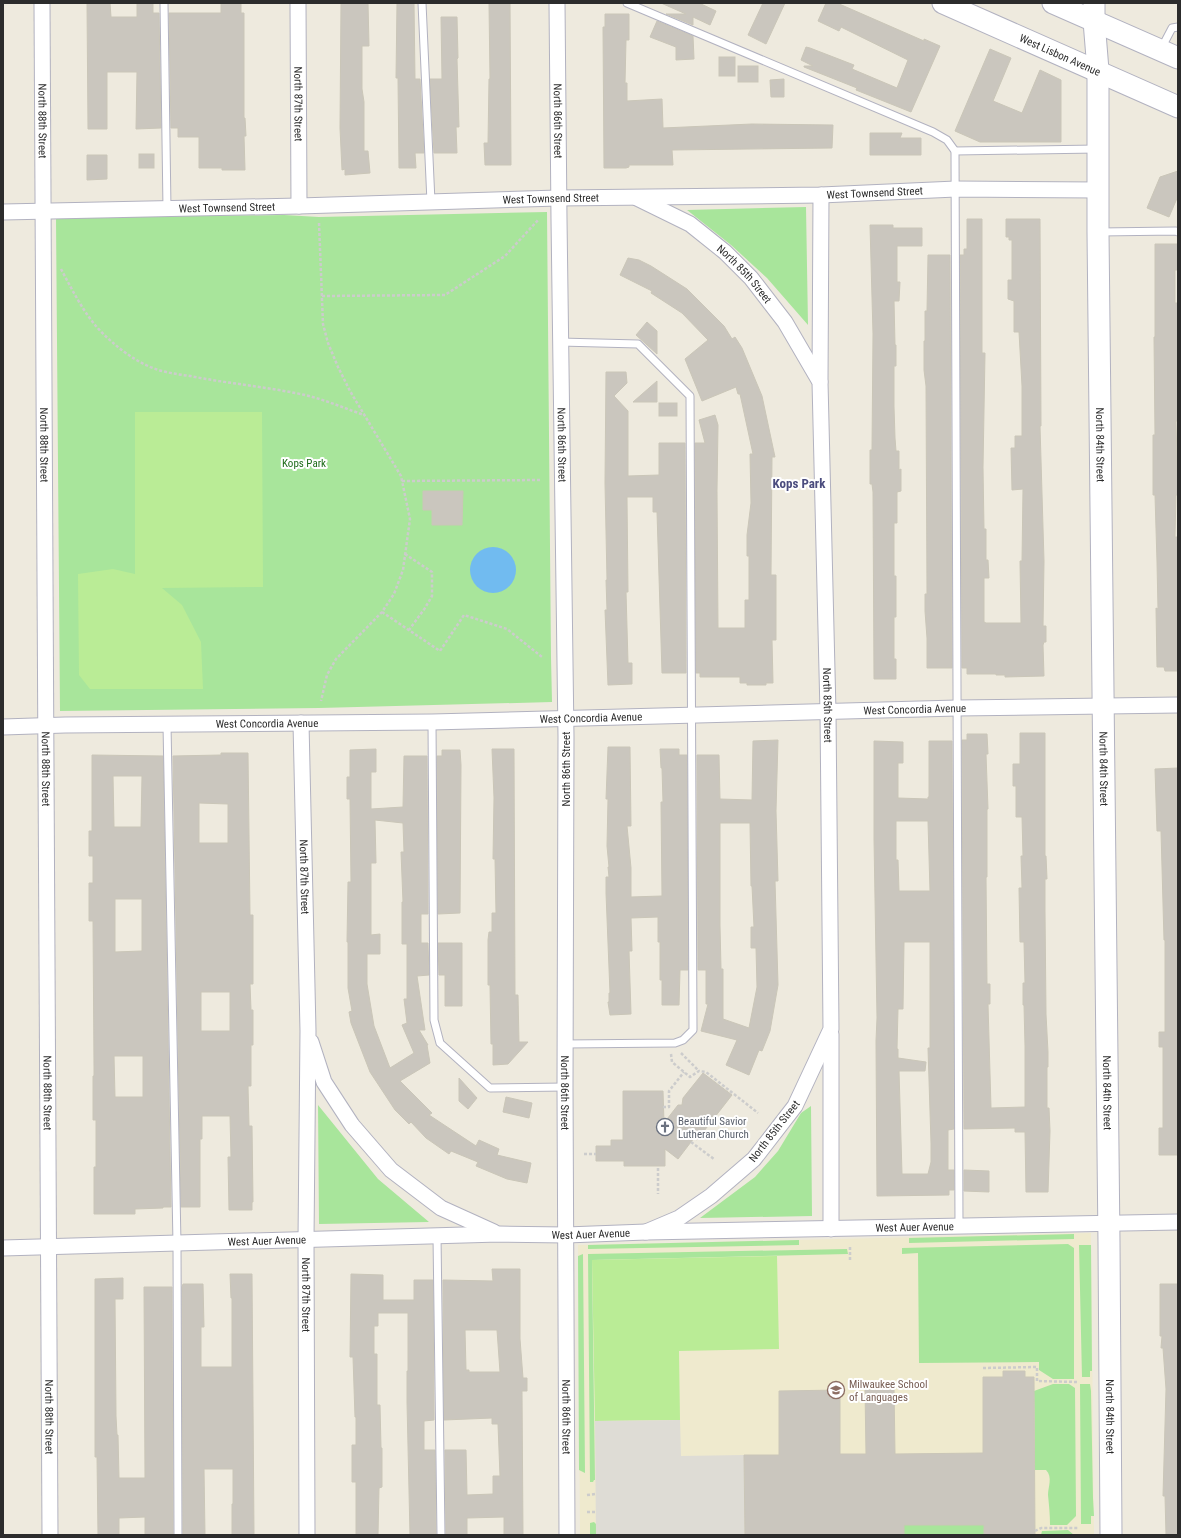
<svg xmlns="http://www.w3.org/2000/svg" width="1181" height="1538" font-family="'Roboto Condensed',sans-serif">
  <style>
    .education { fill: #efeace }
    .green { fill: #a8e59b }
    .pitch { fill: #baec96 }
    .plaza { fill: #dedcd5 }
    .water { fill: #71bbf0 }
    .building { fill: #cac6be; stroke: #cac6b8; fill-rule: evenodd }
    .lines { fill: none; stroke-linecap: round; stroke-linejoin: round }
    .lane-casing { stroke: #b2b2c0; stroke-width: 9 }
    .street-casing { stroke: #b2b2c0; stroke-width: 17 }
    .secondary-casing { stroke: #b2b2c0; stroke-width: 23 }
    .path { stroke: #ccc; stroke-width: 2.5; stroke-dasharray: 3 2; stroke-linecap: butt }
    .lane { stroke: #fff; stroke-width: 7 }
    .street { stroke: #fff; stroke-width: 15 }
    .secondary { stroke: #fff; stroke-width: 21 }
    .labels { text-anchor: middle; stroke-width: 4; stroke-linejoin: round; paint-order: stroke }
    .street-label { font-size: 11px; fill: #2c2c2c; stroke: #fff }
    .park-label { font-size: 11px; fill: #1e6c1a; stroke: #fff }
    .worship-label { font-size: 11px; fill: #5b616d; stroke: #fff; text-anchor: start }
    .education-label { font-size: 11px; fill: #785e54; stroke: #fff; text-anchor: start }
    .quarter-label { font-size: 13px; font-weight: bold; fill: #4b4c7e; stroke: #fff }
  </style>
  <rect width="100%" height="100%" fill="#eeeade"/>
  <!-- education -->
  <polygon class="education" points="1091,1233 1094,1535 580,1535 578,1245"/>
  <!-- green -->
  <g class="green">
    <polygon points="806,207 808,325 767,278 731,245 687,210"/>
    <polygon points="547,212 551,658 552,702 319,708 60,711 56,218 284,215 319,217"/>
    <polygon points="318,1105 378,1179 429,1222 319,1224"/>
    <polygon points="811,1106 812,1216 700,1218 755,1177 778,1151 801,1113"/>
    <polygon points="1074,1234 1074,1239 909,1243 909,1238"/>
    <polygon points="799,1240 799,1245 588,1249 588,1245"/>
    <polygon points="1068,1244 1074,1248 1074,1379 1053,1379 1039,1370 1039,1362 919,1363 918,1253 902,1254 902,1248"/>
    <polygon points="1079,1245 1091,1245 1092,1371 1090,1371 1090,1377 1082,1377"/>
    <polygon points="847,1249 848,1254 592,1260 595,1480 594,1480 593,1482 590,1482 588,1254"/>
    <polygon points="583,1254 583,1255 585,1473 579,1470 578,1256"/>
    <path d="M1053,1384h16l6,4 1,128 -9,9h-17c0,-10 -1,-20 -2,-30 0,-8 5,-18 -2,-25h-11l-1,-79z"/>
    <polygon points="1080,1384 1090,1384 1091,1391 1093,1498 1094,1516 1091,1516 1091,1524 1081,1524"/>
    <polygon points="594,1522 596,1524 596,1535 590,1535 590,1523"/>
    <rect x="904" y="1525" width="80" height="10"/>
    <polygon points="1068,1530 1074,1535 1041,1535 1042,1531 1044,1531"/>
  </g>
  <!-- pitch -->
  <g class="pitch">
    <polygon points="135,412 262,412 263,587 162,588 182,605 201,642 203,689 90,689 79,675 78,574 113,569 135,574"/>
    <polygon points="777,1256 779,1349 679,1351 680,1420 595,1421 592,1260"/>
  </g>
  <!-- plaza -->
  <polygon class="plaza" points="680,1420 681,1456 744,1455 745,1535 596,1535 595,1421"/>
  <!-- water -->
  <circle class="water" cx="493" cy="570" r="23"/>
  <!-- building -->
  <g class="building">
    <polygon points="87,3 110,3 111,17 137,17 137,3 153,3 153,13 159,13 161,128 136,129 137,72 107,72 107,129 88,129"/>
    <polygon points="221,3 241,3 241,13 244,13 244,118 245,118 246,136 244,136 245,170 222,170 222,168 199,168 199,137 178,137 178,128 171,128 169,13 221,13"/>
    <polygon points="341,3 368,3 369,46 362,46 362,89 364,102 364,151 368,151 370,173 345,175 345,169 342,170 340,128"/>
    <polygon points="397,3 414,3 415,79 420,79 424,153 415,153 416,168 399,168 398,78 396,78"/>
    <polygon points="489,3 510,3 511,165 485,165 484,143 488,143 489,79 490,79"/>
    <polygon points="661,3 699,3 716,11 710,25 693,17 693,25 666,14 686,14"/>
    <polygon points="763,3 785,3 766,44 748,35"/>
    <polygon points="826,3 837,3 924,41 924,39 940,46 911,112 856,90 857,88 804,67 804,66 813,66 801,60 806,47 810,48 854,65 852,69 897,88 908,60 841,27 839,31 818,21"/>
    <polygon points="605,14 629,14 629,40 626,40 625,83 627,83 627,101 662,99 663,128 752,124 833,125 832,148 672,150 673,165 629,165 629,167 626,168 604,168 603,27 605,27"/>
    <polygon points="441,17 457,17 458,58 457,59 459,127 456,127 457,153 434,153 430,79 442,79"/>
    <polygon points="657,21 693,36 694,59 676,60 676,47 650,37"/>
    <polygon points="990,49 1011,58 993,101 1022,113 1040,70 1061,80 1061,142 980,142 955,131"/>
    <rect x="719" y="57" width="16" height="19"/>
    <rect x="738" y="66" width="20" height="16"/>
    <polygon points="784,79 784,97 771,97 770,80"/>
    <polygon points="870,133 902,133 900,138 921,138 921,155 870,155"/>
    <rect x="139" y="154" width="15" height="14"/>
    <polygon points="87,155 107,155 107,179 87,180"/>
    <polygon points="1178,171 1178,196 1169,217 1147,208 1160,177"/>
    <polygon points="967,219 982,219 982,353 985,353 983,467 984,529 986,529 986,560 988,560 989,578 984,578 984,622 986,623 1021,623 1020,561 1022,561 1023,489 1012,490 1011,448 1015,448 1015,436 1022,436 1022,386 1019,332 1014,332 1014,301 1008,299 1008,280 1012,280 1012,240 1009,240 1009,237 1006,237 1006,219 1040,219 1041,426 1040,426 1044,561 1043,626 1046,626 1046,642 1044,642 1043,645 1044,676 1005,677 1005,675 996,675 996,674 967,674 967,668 962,668 960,255 964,255 964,249 967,249"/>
    <polygon points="870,225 893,225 893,228 922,228 922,246 897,246 897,282 900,282 899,301 894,301 895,345 896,345 896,366 894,366 894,407 895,438 896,451 899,451 899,470 901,469 901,491 897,492 897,523 894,523 894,576 896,576 896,617 894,617 894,659 896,659 896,679 874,679 873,492 872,484 870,484 870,450 872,450 873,334"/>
    <polygon points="1155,244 1178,244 1178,270 1175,270 1175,303 1178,303 1178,421 1176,421 1178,495 1176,495 1175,537 1178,537 1178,671 1165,671 1164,667 1157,667 1156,608 1158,609 1157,562 1155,495 1153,495 1153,435 1155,435 1154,337 1155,337"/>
    <polygon points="928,255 950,255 952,668 927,668 927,638 925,611 925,594 927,594 926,386 924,370 924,341 925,341 925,311 927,311"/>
    <polygon points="628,258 639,260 651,266 687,289 724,326 732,339 735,337 742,348 762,396 775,457 772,457 771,575 776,575 776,640 772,640 773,683 766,683 766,685 747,685 747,683 740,683 740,677 700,677 700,673 696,673 695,443 705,443 699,420 715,415 718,425 717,490 718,628 745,628 745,600 749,600 749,556 747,556 747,535 751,503 750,454 753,454 740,394 738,394 736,387 702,401 685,359 708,340 682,313 651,293 652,291 620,275"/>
    <polygon points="647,322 657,331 657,354 636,335"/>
    <polygon points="606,372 626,372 627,383 614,396 628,411 628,476 659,475 659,443 685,443 686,673 662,673 657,512 653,512 653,497 627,497 628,592 626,592 628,663 632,663 632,684 608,685 605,610 607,610 606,580 607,580 605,483"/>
    <polygon points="657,381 657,402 633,402"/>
    <rect x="659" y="403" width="18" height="13"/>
    <polygon points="423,491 463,491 462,525 432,525 432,510 423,510"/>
    <polygon points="1020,733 1045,733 1045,856 1046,856 1047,879 1045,879 1045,912 1046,1014 1048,1052 1048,1067 1047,1067 1047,1108 1049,1108 1050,1131 1048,1192 1026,1192 1025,1132 1015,1132 1015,1128 964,1129 962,740 967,740 967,734 987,734 988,754 986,754 988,809 987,809 987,877 986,877 987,984 990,984 990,1004 988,1004 991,1108 1025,1107 1025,1046 1024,1005 1023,1005 1023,983 1025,983 1024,942 1020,942 1019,888 1022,888 1021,856 1023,856 1022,817 1016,817 1016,786 1013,786 1013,764 1020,764"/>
    <path d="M778,740l-2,71 2,70h-3l3,104 -8,46 -8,20 -3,-1 -10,25 -23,-10 11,-25 -36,-9 7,-27h-2v-34h-8l-1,-215h22l1,44 32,1 1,-59zM720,823h30l1,63h1l2,41h-3v21h5l1,39 -8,41 -26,-9v-50h-2l-1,-43z"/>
    <path d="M874,741l29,1v21h-5v35l30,1v-2h1v-56h23l2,388 -6,1v40h6v20h-5v5l-72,1 -1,-155 1,-23 -3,-179zM896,821h32l2,70h-31l-1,-31h-2zM904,942h26v106h-2l3,95v19l-3,12h-26l-3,-103h26l1,-9 -28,-4v-9h-1l1,-40h5z"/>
    <polygon points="608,747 630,747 631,826 627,826 631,868 631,897 662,896 661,802 663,802 662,768 661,768 660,749 679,749 679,755 687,755 688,970 680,970 679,1005 662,1005 662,980 660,980 660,942 658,942 658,917 631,918 632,951 629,951 631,1014 610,1015 608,1002 609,1002 609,993 610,993 606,893 606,877 609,877 608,867 609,867 607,846 608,799 606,799"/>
    <path d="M376,749v23h-5v37l32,-2 1,-51h23l1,158h-7v29h7l1,32 -12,1 8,54h-6l9,15h-1l3,18 -30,18 32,32 -3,2 47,31 3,-6 20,9 -2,6 34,8 -4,20 -20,-4 -31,-13 2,-4 -27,-11 -2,3 -23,-16 -15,-16 -2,2 -14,-14 -25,-38 -19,-49 -2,-11 3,-1 -4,-23v-46h-1l1,-60h3l-1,-83h-3v-22h3v-27zM375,820l28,3 1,29h-3l2,50h-1v42h5v55h-3l3,24 -5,2 12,28 -24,15 -16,-42 -7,-42v-30h13v-20l-9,1v-72h5z"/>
    <polygon points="492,749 514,749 515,995 518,995 519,1042 528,1042 508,1064 493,1065 493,1044 491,1044 490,985 488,985 488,940 489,932 492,932 492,913 496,913 495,859 493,859 494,798"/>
    <polygon points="442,750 460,750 461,765 460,913 438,914 437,756 442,756"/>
    <path d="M221,753h27l2,162h3v69h-3l1,26h2v35h-2v41h-3l1,40h3l1,76h-1v8h-23l-1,-53h3l-1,-41h-28v23h-2v68h-19l-8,-451 48,-1zM199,803l29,1v39h-29zM201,992h29v39h-29z"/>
    <path d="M92,755l71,1 8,451h-8v1l-28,1v5h-41v-47h2v-47h-3v-44h1v-9l-1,-146h-4v-38h4v-27h-4v-25h3zM113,776h29l-1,51h-27zM115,899h27v52l-27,1zM114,1056h29v41h-28z"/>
    <polygon points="1178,768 1178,1155 1159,1155 1159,1128 1163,1128 1163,1047 1159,1047 1159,1032 1165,1032 1165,940 1164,940 1161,831 1157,831 1155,769"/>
    <polygon points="438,943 462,943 462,1006 445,1006 445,975 439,975"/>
    <polygon points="703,1073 732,1095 697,1140 694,1138 678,1159 665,1149 665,1166 624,1166 624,1161 596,1161 596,1146 611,1146 611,1140 623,1140 623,1091 663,1091 664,1123 678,1105 682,1105 683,1098"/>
    <polygon points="459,1078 477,1098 468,1109 459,1101"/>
    <polygon points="506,1097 532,1103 529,1118 503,1112"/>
    <polygon points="964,1170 989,1171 989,1192 964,1191"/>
    <path d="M492,1269h28v70l3,39h4v13h-5l1,144h-19v-18l-37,1v17h-21l-1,-85h21l1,45 26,-1v-18h7l-2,-52h-6v-6l-48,2 -1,-140 50,1zM465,1330h32l3,42h-31v-2h-3z"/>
    <polygon points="230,1274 252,1274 254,1535 232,1535 232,1504 233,1504 233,1469 204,1469 205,1535 183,1535 182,1287 183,1284 203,1284 204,1327 201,1327 201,1367 232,1367 232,1298 231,1298"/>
    <polygon points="351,1274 383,1275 383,1300 414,1300 414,1280 433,1280 434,1420 424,1421 424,1450 435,1450 436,1535 410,1535 407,1402 407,1371 408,1371 408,1313 378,1313 378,1326 374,1326 374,1354 377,1354 377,1405 380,1405 381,1448 382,1448 382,1487 379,1488 378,1535 356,1535 356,1482 352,1482 352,1445 356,1445 356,1417 355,1417 353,1357 350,1357"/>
    <polygon points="123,1278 123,1299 115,1299 116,1416 117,1435 118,1435 119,1478 145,1478 144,1287 172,1287 173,1535 145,1535 145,1517 119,1518 119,1535 98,1535 97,1457 95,1457 95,1279"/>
    <polygon points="1160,1284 1178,1284 1178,1535 1166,1535 1165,1496 1163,1496 1166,1389 1163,1348 1161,1348 1162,1336 1160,1336"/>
    <polygon points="1003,1371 1025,1371 1025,1377 1034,1377 1035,1535 984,1535 984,1525 904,1525 904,1535 745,1535 744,1455 779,1455 779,1391 840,1390 840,1454 866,1454 865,1388 894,1388 895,1454 983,1453 983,1377 1003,1377"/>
  </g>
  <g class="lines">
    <!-- lane casing -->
    <g class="lane-casing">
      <g id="lane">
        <polyline points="164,3 167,209"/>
        <polyline points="422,3 431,202"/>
        <polyline points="627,3 933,132 947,140 955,151 959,1227"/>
        <polyline points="1161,49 1172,28 1178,27"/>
        <polyline points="955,151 1097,149"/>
        <polyline points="1100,232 1176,231 1178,232"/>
        <polyline points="560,342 638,344 690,396 693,1030 683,1040 675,1043 565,1044"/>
        <polyline points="432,722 434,1020 440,1043 490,1088 565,1087"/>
        <polyline points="167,725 177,1244 178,1535"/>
        <polyline points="437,1236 441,1535"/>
      </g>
    </g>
    <!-- street casing -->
    <g class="street-casing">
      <g id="street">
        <path id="s1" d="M42,3l8,1532"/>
        <path id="s2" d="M298,3l1,203"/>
        <path id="s3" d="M557,3l2,216 7,517 -1,351 2,448"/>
        <path id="s4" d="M637,198l53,26 35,28 26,26 34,44 35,60 8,330 3,317 -36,77 -41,53 -43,37 -32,22 -33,14"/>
        <path id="s5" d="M3,212l296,-6 259,-8 263,-3 135,-6 142,1"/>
        <polyline points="820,382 821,195"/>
        <path id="s6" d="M301,723l7,308 -2,208 1,296"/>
        <path id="s7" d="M3,727l62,-2 367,-3 525,-14 221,-3"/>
        <polyline points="831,1034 831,1229"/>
        <polyline points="311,1042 324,1082 352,1125 391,1170 441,1208 494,1232"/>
        <path id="s8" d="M3,1248l496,-14 67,1 80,-3 532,-10"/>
      </g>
    </g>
    <!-- secondary casing -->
    <g class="secondary-casing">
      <g id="secondary">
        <path id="s9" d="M943,3l235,104"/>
        <polyline points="1053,3 1178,58"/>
        <path id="s10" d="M1094,3v18l4,49v162l11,1010 2,293"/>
      </g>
    </g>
    <!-- path -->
    <g class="path">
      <polyline points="319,223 323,324 328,343 338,367 350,391 401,476 410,519 403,570 394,594 382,612 336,659 327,675 321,701"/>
      <path d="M61,269c14,26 27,53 50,72 10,9 22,18 35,24 14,7 29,9 44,11 35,7 70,10 105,17 24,4 46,14 69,22"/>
      <polyline points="322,296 445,295 505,256 539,219"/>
      <polyline points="402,481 541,480"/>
      <polyline points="405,554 432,572 432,596 425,608 409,630"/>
      <polyline points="382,612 440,651 464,615 507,629 542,657"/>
      <polyline points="681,1053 699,1071"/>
      <polyline points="671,1054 672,1062 690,1077 699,1071 706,1072 758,1113"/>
      <polyline points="663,1107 669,1107 669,1091 684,1072"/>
      <polyline points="691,1142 714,1159"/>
      <polyline points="584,1154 596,1154"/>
      <polyline points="658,1168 658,1194"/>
      <polyline points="850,1247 850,1261"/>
      <polyline points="983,1368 1037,1367 1037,1381 1077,1382"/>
      <polyline points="587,1495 596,1494"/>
      <polyline points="587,1512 596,1512"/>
      <polyline points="1035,1531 1041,1528 1078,1528"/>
    </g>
    <!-- lane -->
    <use href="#lane" class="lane"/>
    <!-- street -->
    <use href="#street" class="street"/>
    <!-- secondary -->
    <use href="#secondary" class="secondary"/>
  </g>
  <!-- icons -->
  <defs>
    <g id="church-ring" transform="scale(0.9)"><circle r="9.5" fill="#fff" stroke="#6b7280" stroke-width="1.5"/><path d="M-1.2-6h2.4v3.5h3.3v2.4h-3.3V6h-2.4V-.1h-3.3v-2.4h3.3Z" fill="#6b7280"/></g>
    <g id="school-ring" transform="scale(0.9)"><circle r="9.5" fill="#fff" stroke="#8d6e63" stroke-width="1.5"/><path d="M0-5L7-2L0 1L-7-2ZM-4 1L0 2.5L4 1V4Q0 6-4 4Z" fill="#8d6e63"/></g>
  </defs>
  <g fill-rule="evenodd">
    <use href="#church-ring" x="665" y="1127"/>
    <use href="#school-ring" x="836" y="1390"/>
  </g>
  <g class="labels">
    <!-- street labels -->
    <g class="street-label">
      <text dy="4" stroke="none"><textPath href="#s9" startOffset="128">West Lisbon Avenue</textPath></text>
      <text dy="4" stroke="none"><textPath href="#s2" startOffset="101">North 87th Street</textPath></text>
      <text dy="4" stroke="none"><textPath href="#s1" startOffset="118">North 88th Street</textPath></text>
      <text dy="4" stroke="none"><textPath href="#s3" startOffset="118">North 86th Street</textPath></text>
      <text dy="4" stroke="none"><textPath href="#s5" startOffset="872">West Townsend Street</textPath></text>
      <text dy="4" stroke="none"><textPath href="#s5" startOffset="548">West Townsend Street</textPath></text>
      <text dy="4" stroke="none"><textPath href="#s5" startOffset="224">West Townsend Street</textPath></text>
      <text dy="4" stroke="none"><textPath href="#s4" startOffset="133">North 85th Street</textPath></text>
      <text dy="4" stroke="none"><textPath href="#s1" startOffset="442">North 88th Street</textPath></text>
      <text dy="4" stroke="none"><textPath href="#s3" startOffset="442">North 86th Street</textPath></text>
      <text dy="4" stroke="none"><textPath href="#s10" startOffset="442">North 84th Street</textPath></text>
      <text dy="4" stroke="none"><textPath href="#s4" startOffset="589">North 85th Street</textPath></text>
      <text dy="4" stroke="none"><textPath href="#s7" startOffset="912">West Concordia Avenue</textPath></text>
      <text dy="4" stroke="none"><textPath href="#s7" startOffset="588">West Concordia Avenue</textPath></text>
      <text dy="4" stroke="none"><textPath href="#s7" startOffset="264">West Concordia Avenue</textPath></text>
      <text dy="4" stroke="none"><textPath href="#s1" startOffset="766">North 88th Street</textPath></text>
      <text transform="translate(566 769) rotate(-90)" y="4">North 86th Street</text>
      <text dy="4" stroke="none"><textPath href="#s10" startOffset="766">North 84th Street</textPath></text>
      <text dy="4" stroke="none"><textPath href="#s6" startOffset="154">North 87th Street</textPath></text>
      <text dy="4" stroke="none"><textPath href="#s1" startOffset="1090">North 88th Street</textPath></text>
      <text dy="4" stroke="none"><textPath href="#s3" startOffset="1090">North 86th Street</textPath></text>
      <text dy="4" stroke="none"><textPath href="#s10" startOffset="1090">North 84th Street</textPath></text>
      <text transform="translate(774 1131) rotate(-52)" y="4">North 85th Street</text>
      <text dy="4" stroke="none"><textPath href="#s8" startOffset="912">West Auer Avenue</textPath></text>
      <text dy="4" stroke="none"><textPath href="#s8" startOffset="588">West Auer Avenue</textPath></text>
      <text dy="4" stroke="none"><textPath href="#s8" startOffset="264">West Auer Avenue</textPath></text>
      <text dy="4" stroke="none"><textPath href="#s6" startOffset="572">North 87th Street</textPath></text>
      <text dy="4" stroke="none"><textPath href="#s1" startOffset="1414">North 88th Street</textPath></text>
      <text dy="4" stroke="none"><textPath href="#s3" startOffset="1414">North 86th Street</textPath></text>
      <text dy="4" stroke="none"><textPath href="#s10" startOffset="1414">North 84th Street</textPath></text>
    </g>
    <!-- park labels -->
    <g class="park-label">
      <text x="304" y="467">Kops Park</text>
    </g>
    <!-- worship labels -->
    <g class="worship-label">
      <text x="678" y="1125">Beautiful Savior<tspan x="678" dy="13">Lutheran Church</tspan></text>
    </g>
    <!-- education labels -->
    <g class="education-label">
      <text x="849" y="1388">Milwaukee School<tspan x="849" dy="13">of Languages</tspan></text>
    </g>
    <!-- quarter labels -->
    <g class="quarter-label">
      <text x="799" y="488">Kops Park</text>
    </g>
  </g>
  <!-- border -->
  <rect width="1181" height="1538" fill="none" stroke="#2c2c2c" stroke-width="8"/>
</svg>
